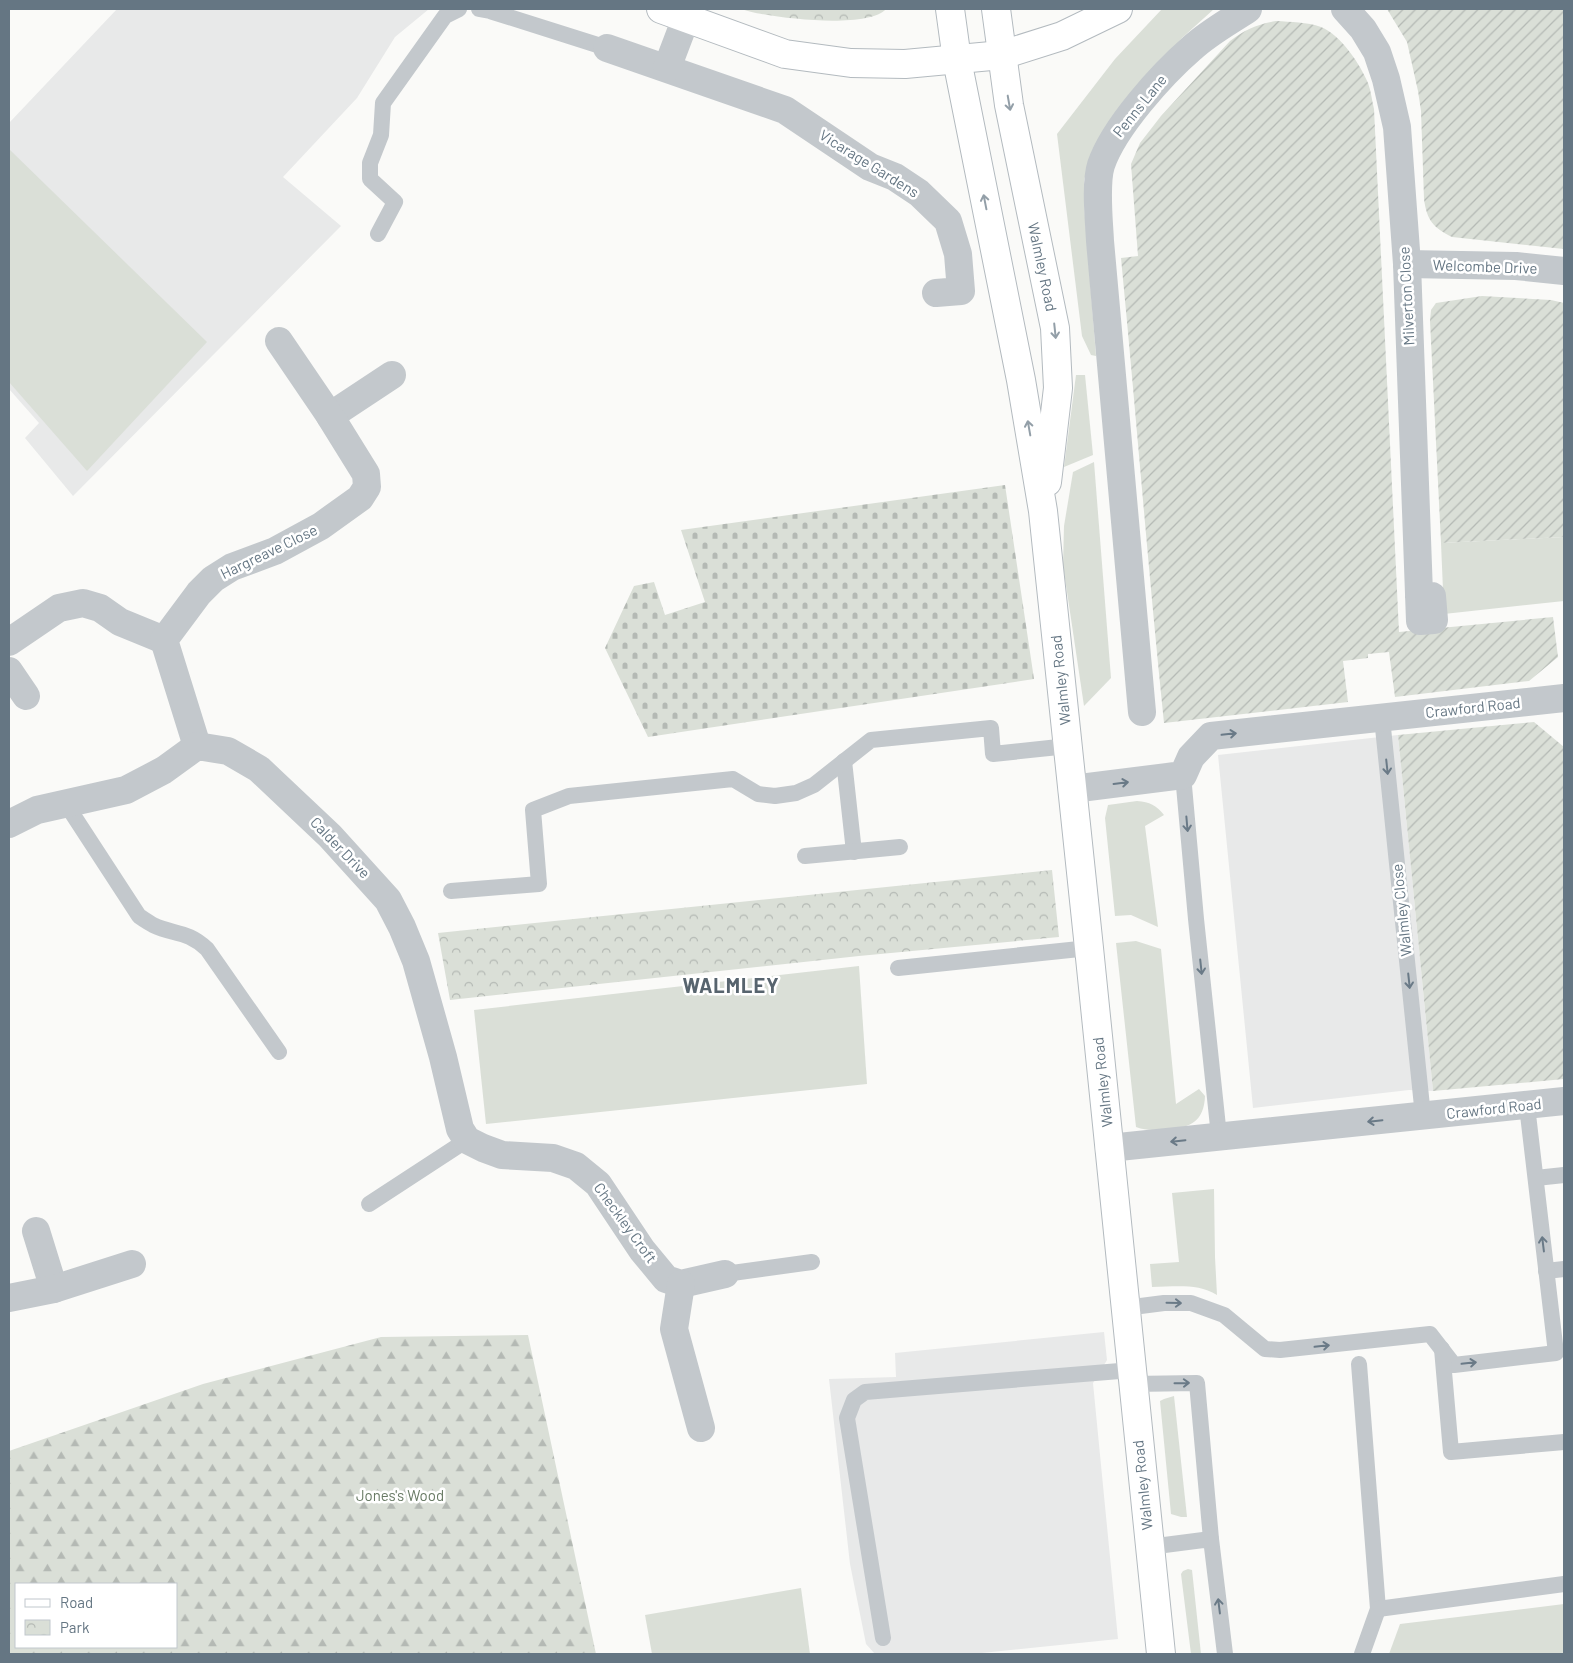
<svg xmlns="http://www.w3.org/2000/svg" width="1573" height="1663" font-family="Barlow,sans-serif">
  <style>
    .built { fill: #e8e9e9 }
    .grass { fill: #dadfd7 }
    .forest { fill: url(#forest-firs); fill-rule: evenodd }
    .cemetery { fill: url(#cemetery-stones) }
    .park { fill: url(#park-crowns) }
    .garden { fill: url(#garden-furrows) }
    .lines { fill: none; stroke-linecap: round; stroke-linejoin: round }
    .secondary-casing { stroke: #b3babf; stroke-width: 30 }
    .lane { stroke: #c3c8cc; stroke-width: 16 }
    .street { stroke: #c3c8cc; stroke-width: 28 }
    .secondary { stroke: #fff; stroke-width: 28 }
    .oneway { stroke: #939fa8 }
    .oneway2 { stroke: #6a7a87 }
    .labels { text-anchor: middle; stroke-width: 5; stroke-linejoin: round; paint-order: stroke }
    .street-label { font-size: 15px; fill: #657683; stroke: #fff }
    .park-label { font-size: 15px; fill: #687a64; stroke: #fff }
    .district-label { font-size: 20px; font-weight: bold; letter-spacing: 1px; fill: #57646e; stroke: #fff }
  </style>
  <defs>
    <pattern id="forest-firs" width="22" height="20" patternUnits="userSpaceOnUse" patternTransform="scale(1.25)"><rect width="22" height="20" fill="#dadfd7"/><path d="M5 1l3.5 6h-7zM16 11l3.5 6h-7z" fill="#b4b9b4"/></pattern>
    <pattern id="cemetery-stones" width="16" height="16" patternUnits="userSpaceOnUse" patternTransform="scale(1.25)"><rect width="16" height="16" fill="#dadfd7"/><path d="M2 7V4a2 2 0 0 1 4 0v3zM10 15v-3a2 2 0 0 1 4 0v3z" fill="#b4b9b4"/></pattern>
    <pattern id="park-crowns" width="20" height="18" patternUnits="userSpaceOnUse" patternTransform="scale(1.25)"><rect width="20" height="18" fill="#dadfd7"/><path d="M2 6a3 3 0 1 1 6 0M12 15a3 3 0 1 1 6 0" fill="none" stroke="#b4b9b4"/></pattern>
    <pattern id="garden-furrows" width="10" height="10" patternUnits="userSpaceOnUse" patternTransform="scale(1.25)"><rect width="10" height="10" fill="#dadfd7"/><path d="M-1 1l2-2M0 10L10 0M9 11l2-2" fill="none" stroke="#b4b9b4"/></pattern>
  </defs>
  <rect width="100%" height="100%" fill="#fafaf8"/>
  <!-- built -->
  <g class="built">
    <polygon points="117,9 429,9 395,37 357,98 283,177 341,226 73,496 25,438 39,423 9,389 9,123"/>
    <polygon points="1398,735 1433,1091 1409,1090 1253,1108 1218,755"/>
    <polygon points="1104,1332 1107,1360 1093,1383 1118,1639 972,1654 875,1654 866,1644 850,1564 829,1379 896,1377 895,1353"/>
  </g>
  <!-- grass -->
  <g class="grass">
    <polygon points="1162,9 1214,9 1183,37 1118,110 1092,153 1084,180 1084,205 1096,356 1091,355 1082,336 1057,134 1115,59"/>
    <polygon points="9,149 207,342 87,471 9,382"/>
    <polygon points="1076,375 1085,375 1093,455 1064,467"/>
    <polygon points="1094,462 1111,678 1084,706 1063,565 1064,526 1073,472"/>
    <polygon points="1564,537 1564,601 1444,614 1441,543"/>
    <path d="M1137,801c13,1 19,4 27,14l-19,11 13,101 -27,-12 -16,1 -10,-98 3,-13z"/>
    <path d="M1136,941l25,8 15,155 23,-15 6,7c-1,25 -14,32 -38,33 -12,1 -20,2 -31,-2l-20,-184z"/>
    <polygon points="859,966 867,1084 486,1124 474,1010"/>
    <path d="M1214,1189l1,68 2,38c-20,-12 -42,-8 -65,-8l-2,-23 29,-2 -7,-69z"/>
    <polygon points="1174,1396 1187,1517 1181,1517 1171,1514 1160,1401 1164,1399"/>
    <polygon points="1188,1569 1192,1570 1201,1654 1191,1654 1181,1574 1183,1571"/>
    <polygon points="801,1588 810,1654 652,1654 645,1615"/>
    <polygon points="1564,1604 1564,1654 1389,1654 1400,1624"/>
  </g>
  <!-- forest -->
  <path class="forest" d="M528,1335l68,319h-587v-203l194,-67 178,-47zM16,1584h160v63h-160z"/>
  <!-- cemetery -->
  <polygon class="cemetery" points="1005,485 1034,679 648,737 605,648 634,586 654,582 665,615 705,602 681,530"/>
  <!-- park -->
  <g class="park">
    <path d="M741,9h145c-18,21 -120,9 -145,0z"/>
    <polygon points="1052,870 1059,937 859,956 450,1000 438,933"/>
  </g>
  <!-- garden -->
  <g class="garden">
    <path d="M1387,9h177v240l-112,-12c-19,-10 -25,-16 -28,-38l-3,-88 -3,-20 -11,-49z"/>
    <path d="M1276,21c15,1 31,1 45,6 20,8 39,37 47,56 3,8 4,18 6,26l25,523 154,-15 5,40 -29,24 -134,16 -6,-45 -21,2v4l-25,3 5,41 -184,21c-16,-155 -28,-310 -43,-465l17,-2 -7,-92 9,-21 21,-27 69,-75c14,-11 28,-17 46,-20z"/>
    <polygon points="1482,296 1551,300 1564,303 1564,537 1441,543 1430,321 1431,310 1436,303"/>
    <polygon points="1534,722 1564,747 1564,1079 1433,1091 1398,735"/>
  </g>
  <g class="lines">
    <!-- secondary casing -->
    <g class="secondary-casing">
      <g id="secondary">
        <polyline points="661,9 785,54 851,63 905,64 1002,55 1062,36 1118,9"/>
        <polyline points="950,9 957,60 1021,380 1043,511 1089,948 1161,1654"/>
        <polyline points="996,9 1009,105 1055,328 1058,388 1047,482"/>
      </g>
    </g>
    <!-- lane -->
    <g class="lane">
      <polyline points="479,9 490,11 607,48"/>
      <polyline points="378,234 395,202 370,179 370,163 381,135 383,103 445,16 459,9"/>
      <polyline points="1382,718 1423,1116"/>
      <polyline points="844,761 854,852"/>
      <polyline points="1183,775 1196,919 1219,1136"/>
      <path d="M66,804l73,112c4,3 9,6 14,9 21,10 34,5 54,24l72,103"/>
      <polyline points="805,856 900,847"/>
      <polyline points="451,891 539,884 533,810 569,796 733,779 758,794 775,796 796,793 814,785 871,740 991,728 993,754 1068,746"/>
      <polyline points="898,968 1089,948"/>
      <polyline points="1536,1178 1564,1175"/>
      <polyline points="369,1204 467,1140"/>
      <polyline points="1546,1271 1564,1269"/>
      <polyline points="725,1274 812,1262"/>
      <polyline points="1125,1308 1164,1303 1191,1303 1224,1315 1265,1349 1280,1350 1430,1334 1454,1365 1556,1353 1527,1106"/>
      <polyline points="1442,1349 1451,1452 1564,1442"/>
      <polyline points="1359,1364 1378,1609 1362,1654"/>
      <polyline points="1133,1384 1197,1383 1211,1539"/>
      <polyline points="1149,1547 1211,1539 1225,1654"/>
      <polyline points="1378,1609 1564,1584"/>
      <polyline points="883,1638 847,1418 854,1400 865,1392 1132,1370"/>
    </g>
    <!-- street -->
    <g class="street">
      <polyline points="1345,9 1363,29 1377,52 1386,79 1397,127 1407,264 1420,621 1434,620 1432,596 1419,597"/>
      <polyline points="607,48 785,110 870,167 895,177 919,193 948,221 958,254 961,291 936,293"/>
      <polyline points="667,68 686,18"/>
      <polyline points="1407,264 1516,266 1564,271"/>
      <polyline points="330,416 392,375"/>
      <polyline points="9,642 59,608 83,603 100,608 120,622 164,640"/>
      <polyline points="9,671 26,696"/>
      <path d="M1142,712l-42,-471c-1,-21 -5,-57 1,-76 13,-38 61,-91 91,-117 16,-15 38,-27 56,-39"/>
      <polyline points="197,746 164,640 199,593 213,579 232,567 275,551 321,526 360,498 367,487 366,474 330,416 279,341"/>
      <polyline points="1072,789 1183,775 1191,757 1211,736 1564,698"/>
      <polyline points="9,824 37,810 126,790 164,770 197,746 228,751 259,769 330,836 388,900 402,927 416,961 443,1057 460,1129 467,1140 483,1148 502,1155 553,1158 576,1166 598,1184 642,1250 666,1279 681,1284 725,1274"/>
      <polyline points="1109,1148 1564,1101"/>
      <polyline points="36,1231 54,1289"/>
      <polyline points="681,1284 674,1329 701,1428"/>
      <polyline points="9,1298 54,1289 132,1264"/>
    </g>
    <!-- secondary -->
    <use href="#secondary" class="secondary"/>
  </g>
  <!-- one-way arrows -->
  <defs><path id="oneway-shaft" d="M-6 0H5M1.5-3L5.5 0L1.5 3" fill="none" stroke-width="1.6" stroke-linecap="round" stroke-linejoin="round" transform="scale(1.25)"/></defs>
  <g class="oneway">
    <use href="#oneway-shaft" transform="translate(1009 103) rotate(80)"/>
    <use href="#oneway-shaft" transform="translate(985 202) rotate(-101)"/>
    <use href="#oneway-shaft" transform="translate(1055 331) rotate(84)"/>
    <use href="#oneway-shaft" transform="translate(1029 428) rotate(-100)"/>
  </g>
  <g class="oneway2">
    <use href="#oneway-shaft" transform="translate(1229 734) rotate(-6)"/>
    <use href="#oneway-shaft" transform="translate(1387 767) rotate(84)"/>
    <use href="#oneway-shaft" transform="translate(1121 783) rotate(-7)"/>
    <use href="#oneway-shaft" transform="translate(1187 824) rotate(85)"/>
    <use href="#oneway-shaft" transform="translate(1201 967) rotate(84)"/>
    <use href="#oneway-shaft" transform="translate(1409 981) rotate(84)"/>
    <use href="#oneway-shaft" transform="translate(1375 1121) rotate(174)"/>
    <use href="#oneway-shaft" transform="translate(1178 1141) rotate(174)"/>
    <use href="#oneway-shaft" transform="translate(1543 1244) rotate(-97)"/>
    <use href="#oneway-shaft" transform="translate(1174 1303) rotate(1)"/>
    <use href="#oneway-shaft" transform="translate(1322 1346) rotate(-6)"/>
    <use href="#oneway-shaft" transform="translate(1469 1363) rotate(-6)"/>
    <use href="#oneway-shaft" transform="translate(1182 1383) rotate(-1)"/>
    <use href="#oneway-shaft" transform="translate(1219 1606) rotate(-97)"/>
  </g>
  <g class="labels">
    <!-- street labels -->
    <g class="street-label">
      <text transform="translate(1140 106) rotate(-51)" y="5">Penns Lane</text>
      <text transform="translate(869 164) rotate(32)" y="5">Vicarage Gardens</text>
      <text transform="translate(1042 267) rotate(78)" y="5">Walmley Road</text>
      <text transform="translate(1485 267) rotate(2)" y="5">Welcombe Drive</text>
      <text transform="translate(1407 296) rotate(-93)" y="5">Milverton Close</text>
      <text transform="translate(269 552) rotate(-26)" y="5">Hargreave Close</text>
      <text transform="translate(1061 680) rotate(-96)" y="5">Walmley Road</text>
      <text transform="translate(1473 708) rotate(-6)" y="5">Crawford Road</text>
      <text transform="translate(340 848) rotate(46)" y="5">Calder Drive</text>
      <text transform="translate(1402 910) rotate(-96)" y="5">Walmley Close</text>
      <text transform="translate(1103 1082) rotate(-96)" y="5">Walmley Road</text>
      <text transform="translate(1494 1109) rotate(-6)" y="5">Crawford Road</text>
      <text transform="translate(625 1223) rotate(54)" y="5">Checkley Croft</text>
      <text transform="translate(1143 1485) rotate(-96)" y="5">Walmley Road</text>
    </g>
    <!-- park labels -->
    <g class="park-label">
      <text x="400" y="1501">Jones's Wood</text>
    </g>
    <!-- district labels -->
    <g class="district-label">
      <text x="731" y="993">WALMLEY</text>
    </g>
  </g>
  <!-- border -->
  <rect width="1573" height="1663" fill="none" stroke="#657683" stroke-width="20"/>
  <!-- legend -->
  <rect x="15" y="1583" width="162" height="65" fill="#ffffff" stroke="#c1c8cd"/>
  <rect x="25" y="1599" width="25" height="8" fill="#ffffff" stroke="#c1c8cd"/>
  <text x="60" y="1608" font-size="15" fill="#657683">Road</text>
  <rect x="25" y="1620" width="25" height="15" fill="url(#park-crowns)" stroke="#c1c8cd"/>
  <text x="60" y="1633" font-size="15" fill="#657683">Park</text>
</svg>
